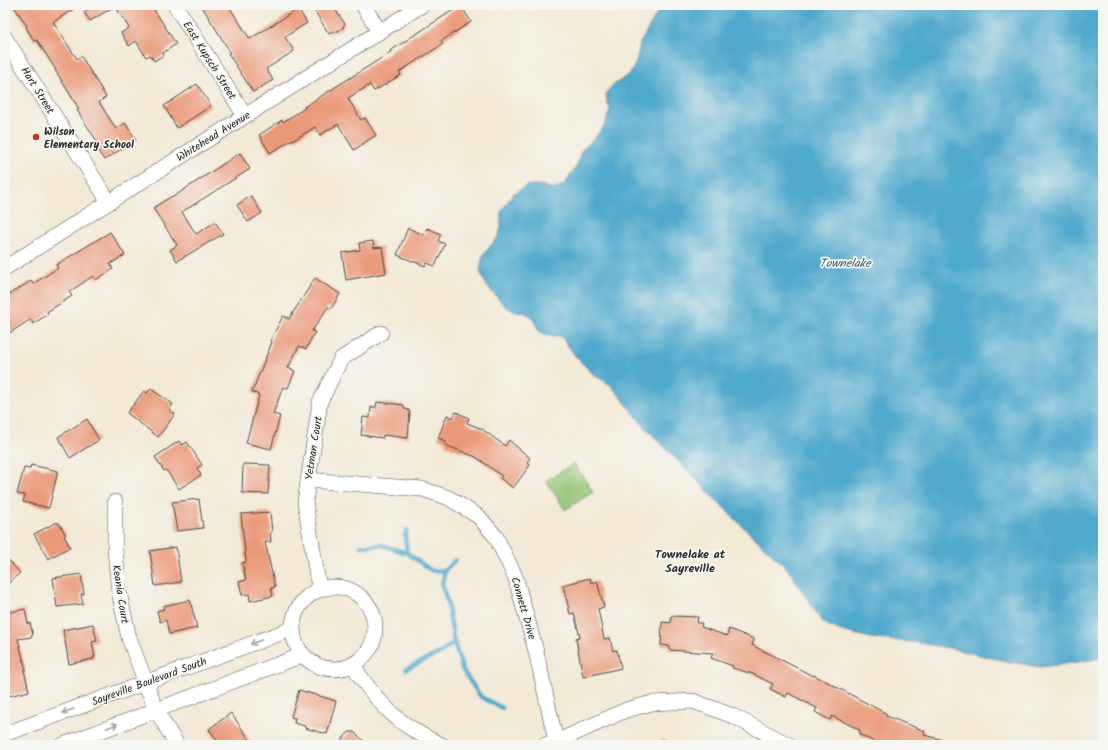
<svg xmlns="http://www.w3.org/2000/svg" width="1108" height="750" font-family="Kalam,sans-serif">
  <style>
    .green { fill: #92c272; stroke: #5e764e }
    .water { fill: #50a9cd; stroke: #3e6a7c }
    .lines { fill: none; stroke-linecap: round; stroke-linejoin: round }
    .stream { stroke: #50a9cd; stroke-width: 4.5 }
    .building { fill: #eb9a79 }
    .minor-casing { stroke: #494845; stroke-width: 16 }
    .minor { stroke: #fff; stroke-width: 15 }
    .oneway { stroke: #a0a0a0 }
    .poi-dot { fill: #c8321e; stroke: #f6f6f2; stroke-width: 1.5 }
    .labels { text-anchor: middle; stroke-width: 3.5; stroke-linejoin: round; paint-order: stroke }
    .street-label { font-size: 11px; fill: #2b2b2b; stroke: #f6f6f2 }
    .poi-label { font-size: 11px; font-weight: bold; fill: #2b2b2b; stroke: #f6f6f2; text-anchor: start }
    .water-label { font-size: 12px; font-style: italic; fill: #3a5d6c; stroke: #f6f6f2 }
    .neighbourhood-label { font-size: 12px; font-weight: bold; fill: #2b2b2b; stroke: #f6f6f2 }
  </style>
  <rect width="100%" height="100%" fill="#f6f6f2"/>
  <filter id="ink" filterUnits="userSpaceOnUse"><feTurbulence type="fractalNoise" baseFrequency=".025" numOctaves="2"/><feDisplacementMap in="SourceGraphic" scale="8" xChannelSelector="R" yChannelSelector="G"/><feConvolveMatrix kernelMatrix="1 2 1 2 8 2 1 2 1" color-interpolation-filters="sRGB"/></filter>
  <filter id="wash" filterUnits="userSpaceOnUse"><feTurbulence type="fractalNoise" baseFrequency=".012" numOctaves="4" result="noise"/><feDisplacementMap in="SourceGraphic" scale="16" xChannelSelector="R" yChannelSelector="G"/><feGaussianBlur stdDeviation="0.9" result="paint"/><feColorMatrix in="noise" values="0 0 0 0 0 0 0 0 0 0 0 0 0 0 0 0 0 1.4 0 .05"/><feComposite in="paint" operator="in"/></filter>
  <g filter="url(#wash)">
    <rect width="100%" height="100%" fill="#f2e9d6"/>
    <!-- green -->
    <polygon class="green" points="574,463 593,492 565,510 546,481"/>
    <!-- water -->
    <polygon class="water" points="662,5 1103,5 1103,658 1072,663 1040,667 1010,662 949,648 913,642 876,639 841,631 822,622 805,595 787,568 736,520 644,426 611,385 594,375 577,358 561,336 547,336 543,334 539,331 532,317 526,313 517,312 505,306 486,285 480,271 483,255 498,237 501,228 501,212 512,195 526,186 540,185 553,189 564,185 577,166 581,151 594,139 605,125 610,109 607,101 606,94 611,87 631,73 637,59 640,43"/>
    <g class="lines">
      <!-- stream -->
      <g class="stream">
        <polyline points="361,546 382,545 407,553 432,571 445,570 455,560"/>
        <polyline points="407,553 405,536 407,530"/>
        <polyline points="454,642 463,671 481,697 502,708"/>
        <polyline points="406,669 442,652 454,642 447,601 442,585 445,570"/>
        <polyline points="663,742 664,745"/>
      </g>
    </g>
    <g id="blocks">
      <!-- building -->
      <g class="building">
        <polygon points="13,5 80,5 53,22 77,59 81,56 106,97 99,102 116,129 125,123 136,140 104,160 94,145 98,143 77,110 79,109 55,70 56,70 37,40 34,41 26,27 27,26"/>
        <polygon points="95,5 151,5 176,44 163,53 164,55 154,61 150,55 146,57 136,41 129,46 121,33 129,28 115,6 90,21 84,12"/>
        <polygon points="201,5 228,5 250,39 298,9 307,23 285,37 294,51 266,69 273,80 253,92 228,53 230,52"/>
        <polygon points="311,5 332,5 345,24 343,26 344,27 335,33 334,31 329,34"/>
        <polygon points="461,5 471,22 441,41 443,44 399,72 401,75 381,87 374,91 370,85 348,98 361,120 365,118 376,135 354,150 338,124 320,135 315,127 294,140 293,139 270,153 259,135 282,120 283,122 305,108 304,107 391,52 390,51"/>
        <polygon points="197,84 211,106 177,128 164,106"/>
        <polygon points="240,153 250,169 182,212 196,234 215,222 223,234 177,261 170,250 177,245 153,208 172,196 173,197"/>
        <polygon points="251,196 262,213 248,222 237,205"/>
        <polygon points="408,228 424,235 427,228 441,234 438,241 445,244 435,266 427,263 425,266 397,255"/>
        <polygon points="110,232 125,255 110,264 113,269 96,280 93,276 69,292 72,296 47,312 48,314 33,324 31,319 5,336 5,297 31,281 33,284 58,268 56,265"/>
        <polygon points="373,241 374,248 382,247 386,273 346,280 342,253 360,250 359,243"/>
        <polygon points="315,278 340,294 331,309 328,307 312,331 315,332 306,349 299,346 288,368 295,371 288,388 283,387 273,414 280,416 271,449 246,443 259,395 252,392 272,342 270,341 283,316 289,319"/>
        <polygon points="151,389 173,404 169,410 175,414 158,437 127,413 144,391 147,393"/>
        <polygon points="377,402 404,405 404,409 409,410 409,412 410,412 408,438 383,435 383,438 361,435 363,417 370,418 371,407 376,407"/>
        <polygon points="456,412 469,418 467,423 482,429 505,446 509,440 530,458 527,462 530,465 513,488 500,478 502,476 476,457 445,445 446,441 438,438 447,415 453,418"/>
        <polygon points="87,419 99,440 70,458 58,437"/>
        <polygon points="179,441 182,445 187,442 202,465 197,468 201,475 179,489 166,470 164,471 155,457"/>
        <polygon points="243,464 270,465 268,494 242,493"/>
        <polygon points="31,465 58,471 49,508 23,502 25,495 17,494 24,468 30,469"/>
        <polygon points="199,499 203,528 177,531 172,502"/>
        <polygon points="270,512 272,532 270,532 271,542 265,542 275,587 271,588 273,596 250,601 249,594 242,595 239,582 246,580 242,563 246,562 241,514"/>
        <polygon points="55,523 59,523 66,535 64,536 70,547 48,559 34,534"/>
        <polygon points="176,547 181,582 155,586 150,551"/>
        <polygon points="5,556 20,573 5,586"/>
        <polygon points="81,574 84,594 81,594 83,604 57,607 53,578"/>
        <polygon points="590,578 591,583 597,581 604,607 598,609 604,639 610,638 613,651 617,650 621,668 583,677 576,638 580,637 574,613 570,614 563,585"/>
        <polygon points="190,600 197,628 169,634 166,620 160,622 157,611 164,609 163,606"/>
        <polygon points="25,609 28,624 30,623 33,635 31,636 31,637 18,639 26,670 24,670 29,691 5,697 5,662 9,661 5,639 5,613"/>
        <polygon points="671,616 698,617 697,623 702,623 701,627 727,636 729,629 754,639 752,645 813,676 814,675 887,714 886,716 925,731 924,735 947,741 947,745 880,745 859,734 860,730 832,716 830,720 815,712 817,708 788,693 786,697 770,689 773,684 753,674 732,668 733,666 711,658 713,653 669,650 669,646 661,645 662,622 671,623"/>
        <polygon points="93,624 97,641 92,642 95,657 93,657 94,659 69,664 63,630"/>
        <polygon points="299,690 336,701 327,734 305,728 305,726 294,723 295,718 291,717"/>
        <polygon points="231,713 253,745 220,745 209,729"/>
        <polygon points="349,732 354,732 368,745 337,745"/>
      </g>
    </g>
  </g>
  <g filter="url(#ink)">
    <use href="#blocks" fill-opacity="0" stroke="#494845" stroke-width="1"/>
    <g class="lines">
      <!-- minor casing -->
      <g class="minor-casing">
        <g id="minor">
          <polyline points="175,5 245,116"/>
          <polyline points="363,5 379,31"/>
          <polyline points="5,38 109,202"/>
          <polyline points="5,268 245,116 422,5"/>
          <polyline points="308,480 422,489 449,498 479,517 496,537 515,576 536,651 556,742"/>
          <polyline points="115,502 115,550 119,592 129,638 156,710 177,745"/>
          <circle cx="334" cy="628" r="41"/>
          <polyline points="319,588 305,502 320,402 341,359 381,333"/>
          <path d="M353,665c16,26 37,52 64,67 8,5 16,9 25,13"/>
          <polyline points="5,734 292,629"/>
          <polyline points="63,745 303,655"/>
          <polyline points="545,745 556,742 626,710 652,703 693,701 733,716 789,745"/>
        </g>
      </g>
      <!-- minor -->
      <use href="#minor" class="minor"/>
    </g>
    <!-- one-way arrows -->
    <defs><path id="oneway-shaft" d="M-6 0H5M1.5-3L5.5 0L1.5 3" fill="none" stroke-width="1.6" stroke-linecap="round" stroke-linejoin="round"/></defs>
    <g class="oneway">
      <use href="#oneway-shaft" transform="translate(256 642) rotate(160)"/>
      <use href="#oneway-shaft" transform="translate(68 711) rotate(160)"/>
      <use href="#oneway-shaft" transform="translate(112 726) rotate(-21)"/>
    </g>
  </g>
  <!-- markers -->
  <circle class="poi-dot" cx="36" cy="137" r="4"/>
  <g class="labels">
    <!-- street labels -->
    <g class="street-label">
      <text transform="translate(210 60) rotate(58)" y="4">East Kupsch Street</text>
      <text transform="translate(38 90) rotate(58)" y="4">Hart Street</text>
      <text transform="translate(213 136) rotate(-32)" y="4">Whitehead Avenue</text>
      <text transform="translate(313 448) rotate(-81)" y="4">Yetman Court</text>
      <text transform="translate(121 594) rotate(81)" y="4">Keania Court</text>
      <text transform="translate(524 608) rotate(74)" y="4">Connett Drive</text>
      <text transform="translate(149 681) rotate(-20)" y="4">Sayreville Boulevard South</text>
    </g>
    <!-- poi labels -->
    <g class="poi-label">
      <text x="44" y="135">Wilson<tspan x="44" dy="13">Elementary School</tspan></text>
    </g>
    <!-- water labels -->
    <g class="water-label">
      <text x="845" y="267">Townelake</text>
    </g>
    <!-- neighbourhood labels -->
    <g class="neighbourhood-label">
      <text x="690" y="558">Townelake at<tspan x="690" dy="14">Sayreville</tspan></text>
    </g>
  </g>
  <!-- margin -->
  <rect width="1108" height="750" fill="none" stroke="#f6f6f2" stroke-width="20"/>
</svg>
